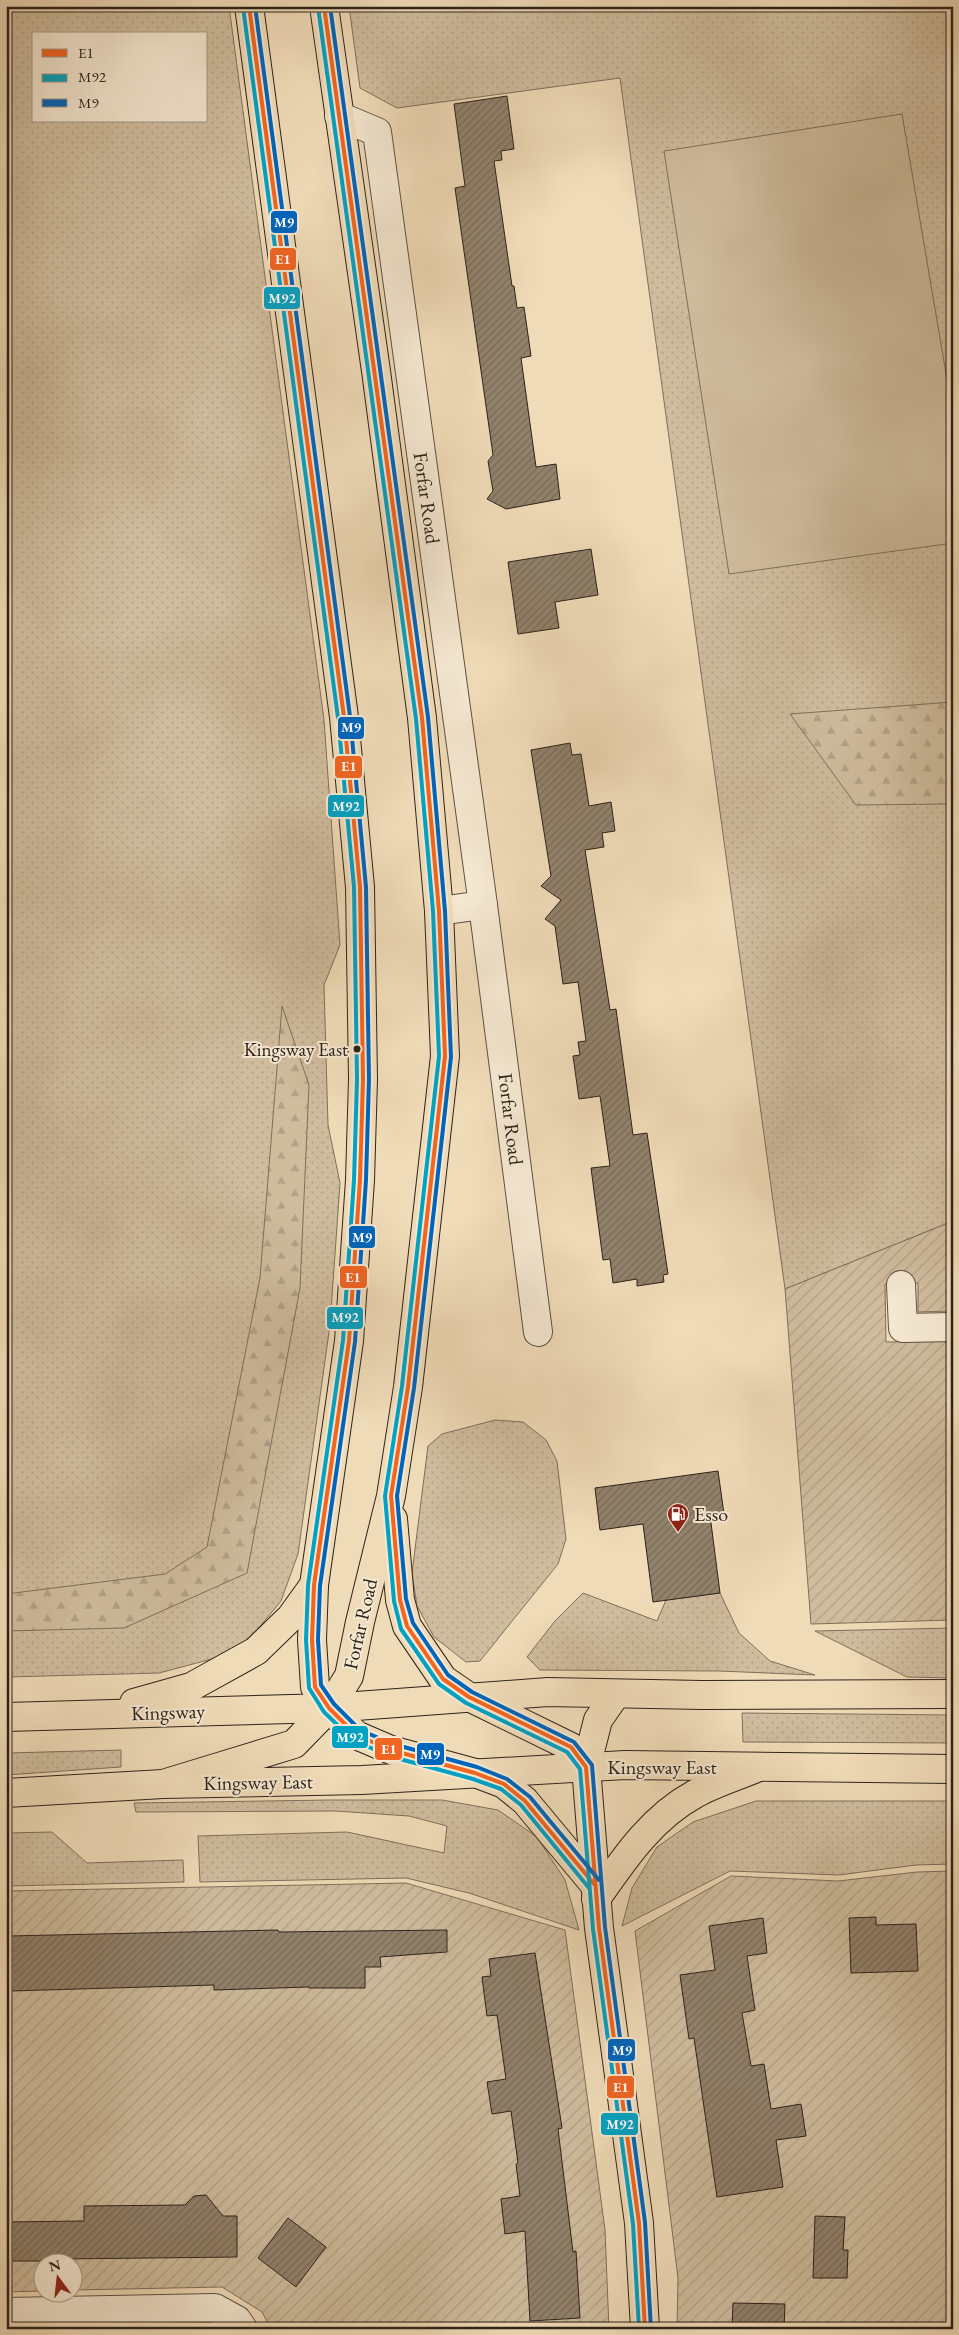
<svg xmlns="http://www.w3.org/2000/svg" width="959" height="2335" font-family="'EB Garamond',serif">
  <style>
    .grass { fill: url(#grass-dots); stroke: #7e6f5c; fill-rule: evenodd }
    .forest { fill: url(#forest-firs); stroke: #7e6f5c }
    .garden { fill: url(#garden-furrows); stroke: #7e6f5c }
    .pitch { fill: #cfbc9d; stroke: #7e6f5c }
    .building { fill: url(#building-hatch); stroke: #2c221a }
    .lines { fill: none; stroke-linecap: round; stroke-linejoin: round }
    .minor-casing { stroke: #5d5042; stroke-width: 30 }
    .primary-casing { stroke: #2c221a; stroke-width: 30 }
    .trunk-casing { stroke: #2c221a; stroke-width: 30 }
    .minor { stroke: #f5e8d1; stroke-width: 28 }
    .primary { stroke: #f0dbb8; stroke-width: 28 }
    .trunk { stroke: #f0dbb8; stroke-width: 28 }
    .bus-1-casing { stroke: #f5e8d1; stroke-width: 8 }
    .bus-2-casing { stroke: #f5e8d1; stroke-width: 8 }
    .bus-3-casing { stroke: #f5e8d1; stroke-width: 8 }
    .bus-1 { stroke: #f26522; stroke-width: 4 }
    .bus-2 { stroke: #02a2c5; stroke-width: 4 }
    .bus-3 { stroke: #0065bd; stroke-width: 4 }
    .bus-dot { fill: #2c221a; stroke: #f5e8d1; stroke-width: 2 }
    .labels { text-anchor: middle; stroke-width: 4; stroke-linejoin: round; paint-order: stroke }
    .bus-label { font-size: 19px; fill: #2c221a; stroke: #f5e8d1; text-anchor: end }
    .street-label { font-size: 20px; fill: #2c221a; stroke: #f5e8d1 }
    .poi-label { font-size: 20px; fill: #2c221a; stroke: #f5e8d1; text-anchor: start }
    .line-badge { stroke: #f5e8d1; stroke-width: 2 }
    .badge-label { font-size: 14px; text-anchor: middle; font-weight: bold; fill: #fff }
  </style>
  <defs>
    <pattern id="grass-dots" width="8" height="8" patternUnits="userSpaceOnUse" patternTransform="scale(1.25)"><rect width="8" height="8" fill="#cfbc9d"/><path d="M2 2h.1M6 6h.1" fill="none" stroke="#b2a187" stroke-width="1.8" stroke-linecap="round"/></pattern>
    <pattern id="forest-firs" width="22" height="20" patternUnits="userSpaceOnUse" patternTransform="scale(1.25)"><rect width="22" height="20" fill="#cfbc9d"/><path d="M5 1l3.5 6h-7zM16 11l3.5 6h-7z" fill="#b2a187"/></pattern>
    <pattern id="garden-furrows" width="10" height="10" patternUnits="userSpaceOnUse" patternTransform="scale(1.25)"><rect width="10" height="10" fill="#cfbc9d"/><path d="M-1 1l2-2M0 10L10 0M9 11l2-2" fill="none" stroke="#b2a187"/></pattern>
    <pattern id="building-hatch" width="6" height="6" patternUnits="userSpaceOnUse" patternTransform="scale(1.25)"><rect width="6" height="6" fill="#92826c"/><path d="M-1 1l2-2M0 6l6-6M5 7l2-2" fill="none" stroke="#776a58"/></pattern>
  </defs>
  <rect width="100%" height="100%" fill="#f0dbb8"/>
  <filter id="stains"><feTurbulence type="fractalNoise" baseFrequency=".004" numOctaves="4"/><feColorMatrix values="0 0 0 0 .2 0 0 0 0 .09 0 0 0 0 .02 0 0 0 .5 -.17"/></filter>
  <radialGradient id="worn" r=".72"><stop offset=".6" stop-color="#630" stop-opacity="0"/><stop offset="1" stop-color="#630" stop-opacity=".3"/></radialGradient>
  <!-- grass -->
  <g class="grass">
    <path d="M6,6h223l95,714 16,225 -16,40 4,140 12,58 -10,142 -32,229 -17,47 -33,40 -36,18 -53,14 -153,4zM34,34h172v87h-172z"/>
    <polygon points="349,6 953,6 953,1221 785,1289 620,78 397,108 360,88"/>
    <polygon points="495,1420 523,1422 546,1440 557,1461 566,1539 558,1564 480,1661 466,1662 434,1637 417,1606 412,1573 428,1446 442,1434"/>
    <polygon points="583,1593 657,1621 666,1600 720,1593 739,1633 770,1661 815,1675 719,1671 540,1670 527,1657 555,1621"/>
    <polygon points="953,1628 953,1678 907,1677 815,1631"/>
    <polygon points="742,1713 953,1715 953,1743 743,1742"/>
    <polygon points="121,1750 121,1767 6,1775 6,1753"/>
    <polygon points="330,1800 442,1800 498,1810 537,1837 565,1880 579,1930 469,1893 406,1878 200,1882 198,1836 347,1832 444,1853 447,1826 409,1816 335,1811 136,1812 134,1803"/>
    <polygon points="756,1801 953,1801 953,1864 916,1865 839,1875 730,1871 622,1926 632,1888 657,1847 693,1822"/>
    <polygon points="52,1832 87,1863 183,1860 184,1882 6,1886 6,1833"/>
    <polygon points="203,2319 225,2329 6,2329 6,2323"/>
  </g>
  <!-- forest -->
  <g class="forest">
    <polygon points="953,702 953,810 946,804 856,805 790,714"/>
    <polygon points="282,1006 309,1085 300,1288 247,1573 124,1628 6,1631 6,1594 165,1574 207,1547 260,1278"/>
  </g>
  <!-- garden -->
  <g class="garden">
    <polygon points="953,1221 953,1311 918,1312 918,1283 885,1284 886,1342 953,1341 953,1620 811,1624 785,1289"/>
    <polygon points="953,1871 953,2329 677,2329 678,2278 635,1931 731,1876 838,1881 917,1872"/>
    <polygon points="406,1883 565,1930 605,2230 609,2329 271,2329 262,2312 222,2287 73,2290 72,2262 42,2262 42,2291 6,2292 6,1891"/>
  </g>
  <!-- pitch -->
  <polygon class="pitch" points="902,114 953,415 953,543 729,574 664,151"/>
  <!-- building -->
  <g class="building">
    <polygon points="507,96 514,149 501,151 502,160 494,161 512,286 514,286 517,308 524,307 531,356 521,358 536,467 556,464 560,499 506,509 487,499 493,491 488,461 493,455 455,188 465,186 454,104"/>
    <polygon points="591,549 598,595 555,602 559,628 518,634 508,562"/>
    <polygon points="570,743 572,755 581,754 589,806 611,802 615,831 602,833 604,847 585,850 610,1010 616,1009 633,1135 647,1133 668,1274 663,1275 664,1282 637,1286 637,1279 613,1283 610,1259 603,1260 591,1168 610,1166 600,1096 579,1099 573,1056 580,1055 578,1042 586,1041 578,982 563,984 555,926 545,919 561,900 541,886 551,876 531,750"/>
    <polygon points="718,1471 724,1514 710,1515 720,1593 653,1602 643,1524 600,1530 595,1488"/>
    <polygon points="876,1917 876,1925 916,1924 918,1971 851,1973 849,1918"/>
    <polygon points="763,1918 767,1953 747,1956 755,2010 742,2013 751,2066 764,2064 771,2109 801,2104 806,2136 776,2140 783,2187 717,2197 694,2038 689,2039 680,1975 715,1970 709,1926"/>
    <polygon points="278,1930 279,1932 447,1930 447,1952 380,1957 381,1967 365,1967 365,1988 309,1988 309,1987 214,1990 214,1985 11,1991 9,1936"/>
    <polygon points="535,1953 562,2128 558,2129 573,2252 576,2251 580,2318 530,2321 525,2231 505,2234 501,2199 520,2196 516,2164 518,2163 511,2111 492,2114 487,2082 506,2079 497,2015 487,2016 482,1977 491,1976 489,1959"/>
    <polygon points="206,2195 223,2216 237,2216 237,2257 61,2259 61,2261 6,2261 6,2222 84,2221 84,2206 185,2205 194,2196"/>
    <polygon points="815,2216 845,2217 843,2250 848,2250 847,2278 813,2278"/>
    <polygon points="288,2218 326,2247 296,2287 258,2258"/>
    <polygon points="733,2303 785,2304 784,2329 732,2329"/>
  </g>
  <g class="lines">
    <!-- minor casing -->
    <g class="minor-casing">
      <g id="minor">
        <polyline points="339,116 377,132 483,905 439,911"/>
        <polyline points="483,905 538,1332"/>
        <polyline points="901,1285 903,1328 953,1327"/>
        <polyline points="6,2312 215,2308 237,2320 243,2329"/>
      </g>
    </g>
    <!-- primary casing -->
    <g class="primary-casing">
      <g id="primary">
        <polyline points="616,1694 598,1720 586,1767 599,1928 639,2223 645,2329"/>
        <polyline points="475,1773 504,1784 525,1801 594,1884"/>
        <path d="M596,1899c28,-40 55,-81 99,-105 19,-11 43,-18 64,-27"/>
      </g>
    </g>
    <!-- trunk casing -->
    <g class="trunk-casing">
      <g id="trunk">
        <polyline points="249,6 344,717 360,887 363,1079 360,1180 349,1341 314,1585 312,1640 315,1687 329,1708 356,1735 391,1750 475,1773"/>
        <polyline points="393,1519 400,1600 407,1626 443,1679 469,1697 571,1747 586,1767"/>
        <polyline points="134,1703 191,1687 256,1651 291,1617 314,1585"/>
        <polyline points="6,1717 329,1708 548,1692 702,1695 953,1694"/>
        <polyline points="163,1784 294,1744 329,1708 349,1676 360,1622 391,1496 408,1387 445,1056 439,911 422,718 376,371 324,6"/>
        <polyline points="6,1793 163,1784 362,1780 625,1765 953,1769"/>
      </g>
    </g>
    <!-- minor -->
    <use href="#minor" class="minor"/>
    <!-- primary -->
    <use href="#primary" class="primary"/>
    <!-- trunk -->
    <use href="#trunk" class="trunk"/>
    <!-- bus-1 casing -->
    <g class="bus-1-casing">
      <g id="bus-1">
        <polyline points="249,6 344,717 360,887 363,1079 360,1180 349,1341 314,1585 312,1640 315,1687 329,1708 356,1735 391,1750 475,1773 504,1784 525,1801 594,1884"/>
        <polyline points="324,6 422,718 439,911 445,1056 408,1387 391,1496 400,1600 407,1626 443,1679 469,1697 571,1747 586,1767 599,1928 639,2223 645,2329"/>
      </g>
    </g>
    <!-- bus-2 casing -->
    <g class="bus-2-casing">
      <g id="bus-2">
        <polyline points="243,7 338,718 354,887 357,1079 354,1180 343,1340 308,1585 306,1640 309,1688 324,1712 353,1740 389,1756 473,1779 501,1789 521,1805 589,1888"/>
        <polyline points="318,7 416,719 433,911 439,1056 402,1386 385,1496 394,1601 401,1629 439,1684 466,1703 567,1752 580,1769 593,1929 633,2224 639,2329"/>
      </g>
    </g>
    <!-- bus-3 casing -->
    <g class="bus-3-casing">
      <g id="bus-3">
        <polyline points="255,6 350,716 366,887 369,1079 366,1180 355,1342 320,1586 318,1640 321,1685 334,1704 360,1730 393,1744 477,1767 507,1779 530,1797 599,1880"/>
        <polyline points="330,6 428,717 445,911 451,1057 414,1388 397,1496 406,1599 413,1623 448,1675 472,1692 574,1742 592,1765 605,1927 645,2222 651,2329"/>
      </g>
    </g>
    <!-- bus-1 -->
    <use href="#bus-1" class="bus-1"/>
    <!-- bus-2 -->
    <use href="#bus-2" class="bus-2"/>
    <!-- bus-3 -->
    <use href="#bus-3" class="bus-3"/>
  </g>
  <!-- icons -->
  <defs>
    <g id="fuel-pin" transform="scale(1.125)"><path d="M0 17L-7.5 6A9.5 9.5 0 1 1 7.5 6Z" fill="#8f2418" stroke="#f5e8d1"/><path d="M-5.5-6h7V0h2V4h1.3V-2.5L3-4.5l.8-.8L6-3V5H2.5V1h-1V6h-7ZM-4.2-4.7v3.2H.2V-4.7Z" fill="#fff"/></g>
  </defs>
  <g fill-rule="evenodd">
    <use href="#fuel-pin" x="678" y="1514"/>
  </g>
  <!-- markers -->
  <circle class="bus-dot" cx="357" cy="1049" r="4.5"/>
  <g class="labels">
    <!-- bus labels -->
    <g class="bus-label">
      <text x="348" y="1056">Kingsway East</text>
    </g>
    <!-- street labels -->
    <g class="street-label">
      <text transform="translate(427 498) rotate(82)" y="7">Forfar Road</text>
      <text transform="translate(511 1119) rotate(83)" y="7">Forfar Road</text>
      <text transform="translate(360 1624) rotate(-77)" y="7">Forfar Road</text>
      <text transform="translate(168 1712) rotate(-2)" y="7">Kingsway</text>
      <text x="662" y="1774">Kingsway East</text>
      <text transform="translate(258 1782) rotate(-1)" y="7">Kingsway East</text>
    </g>
    <!-- poi labels -->
    <g class="poi-label">
      <text x="694" y="1521">Esso</text>
    </g>
  </g>
  <g class="line-badge">
    <rect x="270" y="210" width="28" height="24" rx="5" fill="#0065bd"/>
    <rect x="269" y="247" width="28" height="24" rx="5" fill="#f26522"/>
    <rect x="263" y="286" width="38" height="24" rx="5" fill="#02a2c5"/>
    <rect x="337" y="716" width="28" height="24" rx="5" fill="#0065bd"/>
    <rect x="334" y="755" width="29" height="24" rx="5" fill="#f26522"/>
    <rect x="327" y="794" width="38" height="24" rx="5" fill="#02a2c5"/>
    <rect x="348" y="1225" width="28" height="24" rx="5" fill="#0065bd"/>
    <rect x="339" y="1265" width="29" height="24" rx="5" fill="#f26522"/>
    <rect x="326" y="1306" width="38" height="24" rx="5" fill="#02a2c5"/>
    <rect x="331" y="1725" width="38" height="24" rx="5" fill="#02a2c5"/>
    <rect x="374" y="1737" width="29" height="24" rx="5" fill="#f26522"/>
    <rect x="416" y="1742" width="29" height="24" rx="5" fill="#0065bd"/>
    <rect x="607" y="2038" width="29" height="24" rx="5" fill="#0065bd"/>
    <rect x="606" y="2075" width="29" height="24" rx="5" fill="#f26522"/>
    <rect x="600" y="2112" width="39" height="24" rx="5" fill="#02a2c5"/>
  </g>
  <g class="badge-label">
    <text x="284" y="227">M9</text>
    <text x="283" y="264">E1</text>
    <text x="282" y="303">M92</text>
    <text x="351" y="732">M9</text>
    <text x="349" y="771">E1</text>
    <text x="346" y="811">M92</text>
    <text x="362" y="1242">M9</text>
    <text x="353" y="1282">E1</text>
    <text x="345" y="1322">M92</text>
    <text x="350" y="1742">M92</text>
    <text x="389" y="1754">E1</text>
    <text x="430" y="1759">M9</text>
    <text x="622" y="2055">M9</text>
    <text x="621" y="2092">E1</text>
    <text x="620" y="2129">M92</text>
  </g>
  <!-- margin -->
  <rect width="959" height="2335" fill="none" stroke="#f0dbb8" stroke-width="25"/>
  <rect x="8" y="8" width="944" height="2320" fill="none" stroke="#2c221a" stroke-width="2.5"/>
  <rect x="12" y="12" width="934" height="2310" fill="none" stroke="#2c221a"/>
  <!-- legend -->
  <rect x="32" y="32" width="175" height="90" fill="#f5e8d1" stroke="#a59988"/>
  <rect x="42" y="49" width="25" height="8" fill="#f26522" stroke="#a59988"/>
  <text x="78" y="58" font-size="15" fill="#2c221a">E1</text>
  <rect x="42" y="74" width="25" height="8" fill="#02a2c5" stroke="#a59988"/>
  <text x="78" y="82" font-size="15" fill="#2c221a">M92</text>
  <rect x="42" y="99" width="25" height="8" fill="#0065bd" stroke="#a59988"/>
  <text x="78" y="108" font-size="15" fill="#2c221a">M9</text>
  <!-- north arrow -->
  <g transform="translate(58 2278) rotate(345)"><circle r="24" fill="#f5e8d1" stroke="#a59988"/>
  <path d="M0-4L9 19L0 12L-9 19Z" fill="#8f2418"/>
  <text y="-8" font-size="14" font-weight="bold" text-anchor="middle" fill="#2c221a">N</text>
  </g>
  <rect width="100%" height="100%" filter="url(#stains)"/>
  <rect width="100%" height="100%" fill="url(#worn)"/>
</svg>
